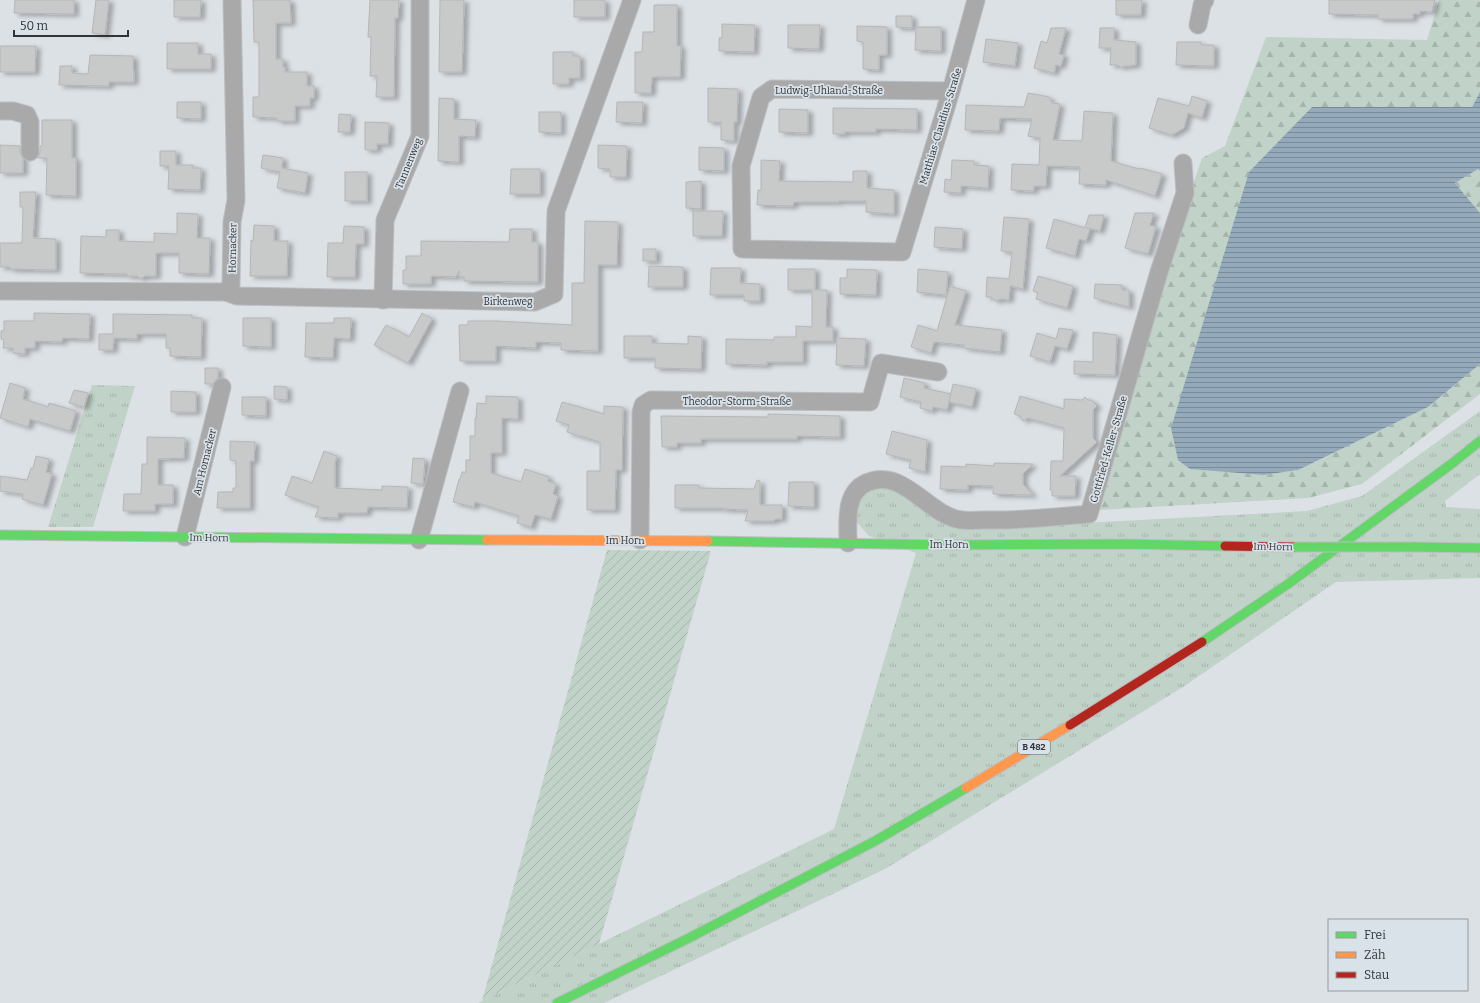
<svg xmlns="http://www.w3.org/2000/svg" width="1480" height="1003" font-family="Bitter,serif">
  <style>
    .grass { fill: url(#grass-tufts) }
    .forest { fill: url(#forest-firs) }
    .garden { fill: url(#garden-furrows) }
    .water { fill: url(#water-rules) }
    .building { fill: #c8c9c9; stroke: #b5b6b7; filter: url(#shadow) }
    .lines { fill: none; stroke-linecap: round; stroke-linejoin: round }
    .street-casing { stroke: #babec2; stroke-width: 19 }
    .fast-casing { stroke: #babec2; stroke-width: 11 }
    .slow-casing { stroke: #babec2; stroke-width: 11 }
    .jam-casing { stroke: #babec2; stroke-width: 11 }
    .street { stroke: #a9a9aa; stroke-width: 17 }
    .fast { stroke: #63d668; stroke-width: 9 }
    .slow { stroke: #ff974d; stroke-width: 9 }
    .jam { stroke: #b3261e; stroke-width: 9 }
    .fast-bridge-casing { stroke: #babec2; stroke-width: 11; stroke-linecap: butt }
    .fast-bridge { stroke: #63d668; stroke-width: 9 }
    .labels { text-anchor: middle; stroke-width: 3.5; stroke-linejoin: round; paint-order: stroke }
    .shield { fill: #d9e2e9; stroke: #63686c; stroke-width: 1 }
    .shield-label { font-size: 9px; font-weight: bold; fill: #303437 }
    .street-label { font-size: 10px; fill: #303437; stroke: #d9e2e9 }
  </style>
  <defs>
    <pattern id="grass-tufts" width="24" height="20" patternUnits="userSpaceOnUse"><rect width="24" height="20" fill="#c1d2c8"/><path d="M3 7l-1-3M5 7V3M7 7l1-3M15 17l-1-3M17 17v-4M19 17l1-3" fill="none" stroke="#a6b5ac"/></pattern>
    <pattern id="forest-firs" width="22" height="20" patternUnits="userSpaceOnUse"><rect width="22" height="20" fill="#c1d2c8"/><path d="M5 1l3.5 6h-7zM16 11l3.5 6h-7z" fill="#a6b5ac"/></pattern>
    <pattern id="garden-furrows" width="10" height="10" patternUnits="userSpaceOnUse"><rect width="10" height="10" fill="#c1d2c8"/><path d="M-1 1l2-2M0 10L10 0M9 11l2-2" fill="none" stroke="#a6b5ac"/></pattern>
    <pattern id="water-rules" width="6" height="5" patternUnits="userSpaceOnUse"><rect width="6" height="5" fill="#94aabb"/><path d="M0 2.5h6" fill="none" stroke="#798b99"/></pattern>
    <filter id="shadow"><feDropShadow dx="4.5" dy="2.5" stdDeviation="2" flood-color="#0004"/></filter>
  </defs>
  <rect width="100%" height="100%" fill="#dce1e6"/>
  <!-- grass -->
  <g class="grass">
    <polygon points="92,385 135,386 93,527 48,527"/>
    <polygon points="1480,411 1480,474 1445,501 1446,507 1480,509 1480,578 1336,582 1183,687 885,869 604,1003 478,1003 834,829 916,553 869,536 854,519 859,494 869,489 882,487 1009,527 1307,511 1362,496"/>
  </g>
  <!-- forest -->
  <g class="forest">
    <polygon points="1439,0 1480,0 1480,92 1472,107 1312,107 1190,468 1264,475 1298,470 1428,407 1480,364 1480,394 1362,484 1308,498 1099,510 1165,267 1202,158 1225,146 1266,37 1427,40"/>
    <polygon points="1478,169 1480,171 1480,213 1455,183"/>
  </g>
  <!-- garden -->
  <polygon class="garden" points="607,550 711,551 599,944 482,1001"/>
  <!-- water -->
  <polygon class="water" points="1480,92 1480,171 1478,169 1455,183 1480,213 1480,364 1428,407 1298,470 1264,475 1190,469 1178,460 1171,428 1249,172 1312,107 1472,107"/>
  <!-- building -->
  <g class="building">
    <polygon points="15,0 74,0 74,14 14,13"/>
    <polygon points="96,0 109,0 105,35 92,33"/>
    <polygon points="174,0 201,0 200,17 174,17"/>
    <polygon points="253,0 290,0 291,23 276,23 276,59 283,59 283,67 285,67 285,72 307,72 307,86 314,86 314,98 310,98 310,106 295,106 295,121 277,121 277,118 253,117 253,97 259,97 259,42 254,42"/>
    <polygon points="370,0 399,0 398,18 395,18 394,97 376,97 377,76 370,76 371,37 368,37"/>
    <polygon points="440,0 464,0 462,72 439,72"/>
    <rect x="574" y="0" width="31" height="17"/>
    <polygon points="1116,0 1142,0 1141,15 1116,15"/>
    <polygon points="1329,0 1435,0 1432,12 1420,11 1420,14 1413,14 1413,19 1378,19 1378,15 1329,14"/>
    <polygon points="654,5 677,5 677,46 681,46 680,77 652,77 651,93 635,93 635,52 642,52 643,32 654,32"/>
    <polygon points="896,16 912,16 912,28 896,27"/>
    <polygon points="722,24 755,25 754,52 719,51 719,38 722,38"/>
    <polygon points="788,25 820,25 819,49 788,48"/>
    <polygon points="857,26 887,27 887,55 879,55 879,70 863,69 863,42 857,41"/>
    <polygon points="916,27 941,27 941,51 915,50"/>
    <polygon points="1051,28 1066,28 1059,54 1064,55 1061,66 1056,65 1054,73 1034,68 1041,41 1047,43"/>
    <polygon points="1100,28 1114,28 1114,40 1136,42 1136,65 1120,67 1118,65 1110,65 1111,48 1099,48"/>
    <polygon points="986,39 1018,43 1015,66 983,62"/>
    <polygon points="1177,42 1201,42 1201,45 1214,45 1214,66 1176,65"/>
    <polygon points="167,43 198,43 198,54 211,54 211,69 167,69"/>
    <polygon points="0,46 36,46 35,72 0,72"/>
    <polygon points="553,52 573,52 573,56 580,56 580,78 569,78 569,84 553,84"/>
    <polygon points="90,55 133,56 134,82 109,82 109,86 59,85 60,66 72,66 72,73 88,74"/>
    <polygon points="708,88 738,89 737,122 734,122 734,141 721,140 721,122 708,122"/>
    <polygon points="1028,93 1049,97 1052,103 1060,104 1053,140 1082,141 1084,111 1113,113 1111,161 1131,167 1140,169 1140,168 1162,174 1155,196 1106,180 1106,185 1079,184 1080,167 1047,166 1046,186 1034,186 1034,191 1011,190 1012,164 1039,165 1040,138 1028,136 1032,119 1000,118 999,131 965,130 966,105 1024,107"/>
    <polygon points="1192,96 1207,101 1202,118 1188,113 1184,128 1172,135 1149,128 1158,98 1189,106"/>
    <polygon points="439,98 454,99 454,119 476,120 475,137 459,136 459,162 438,161"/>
    <polygon points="177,102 201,102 201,119 177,118"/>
    <polygon points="617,102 643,102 642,123 616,122"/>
    <polygon points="833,108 917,109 917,130 876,129 876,132 845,132 845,134 833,134"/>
    <polygon points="779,109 808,110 808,133 779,132"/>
    <polygon points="539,112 561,112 561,133 539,132"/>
    <polygon points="339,114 351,115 350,132 338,132"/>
    <polygon points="42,120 72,120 72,158 76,158 76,196 46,195 47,158 38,158 40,152 40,146 42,146"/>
    <polygon points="365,122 389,123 388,144 377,144 377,150 365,150"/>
    <polygon points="0,145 20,146 20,152 23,158 23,173 0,173"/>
    <polygon points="598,145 627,146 626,177 610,177 610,169 598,168"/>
    <polygon points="699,147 724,148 724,171 699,170"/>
    <polygon points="160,151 176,151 176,165 193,165 193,168 201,168 200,190 168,189 169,166 160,166"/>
    <polygon points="263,155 283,158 282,168 308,173 305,193 277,188 280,172 261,168"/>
    <polygon points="761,160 780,161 779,181 853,182 853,171 867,171 867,188 894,190 894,214 866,212 866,201 839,201 839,202 794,202 793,206 757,205 758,190 761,190"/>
    <polygon points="952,160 974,161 974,165 989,166 988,188 961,186 961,193 944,192 945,179 951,180"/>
    <polygon points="511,169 540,169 540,194 510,194"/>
    <rect x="345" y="172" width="22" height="29"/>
    <polygon points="701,181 701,209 686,208 686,182"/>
    <polygon points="20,192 36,192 33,238 56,239 56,270 10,269 10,267 0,267 0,243 22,243 23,207 20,207"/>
    <polygon points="693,211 723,211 722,236 693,236"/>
    <polygon points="177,213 198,214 197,238 210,238 209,274 179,273 179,253 156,253 156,276 145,276 143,278 139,278 137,276 127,276 127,274 80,273 81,236 106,237 106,230 119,230 119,241 154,242 154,233 177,234"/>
    <polygon points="1135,213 1154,213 1150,225 1156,227 1148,254 1125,248"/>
    <polygon points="1089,215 1104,215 1100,231 1087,228 1090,229 1086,241 1079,239 1075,256 1046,248 1054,219 1085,228"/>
    <polygon points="1004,217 1029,219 1023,289 1010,286 1009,300 1000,299 996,301 991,297 986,297 987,277 1009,279 1012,252 1001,251"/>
    <polygon points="585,221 618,222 617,265 598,265 598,351 561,350 561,343 536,342 536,348 496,346 496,361 460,361 459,325 468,325 468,321 496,321 572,325 572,283 584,283"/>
    <polygon points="254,225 274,226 274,241 288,241 287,276 250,276 251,240 253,241"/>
    <polygon points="344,226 364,227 364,244 356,244 355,277 327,277 328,243 343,243"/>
    <polygon points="935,227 963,229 962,249 934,247"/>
    <polygon points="510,229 532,229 532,242 538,242 538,282 464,281 464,277 459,277 459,271 456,277 432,276 431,277 431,284 403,284 403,270 406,270 406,256 421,256 421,241 509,242"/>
    <rect x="643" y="249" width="13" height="12"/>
    <polygon points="649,266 683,267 683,287 648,287"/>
    <polygon points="711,268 741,268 740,283 760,284 760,301 744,301 744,295 710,295"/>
    <polygon points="788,269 815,269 815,290 827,290 826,327 833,327 833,341 803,341 803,362 767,362 767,365 726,364 726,339 774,340 774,337 796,337 796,326 812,327 812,290 788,290"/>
    <polygon points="847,269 877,270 876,295 840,294 840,278 847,278"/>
    <polygon points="918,269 948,272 946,295 917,292"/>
    <polygon points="1038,276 1073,286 1067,308 1036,299 1038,293 1033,291"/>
    <polygon points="1095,284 1122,285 1122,290 1129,290 1129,307 1094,298"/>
    <polygon points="950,286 966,291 955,325 1002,330 1000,352 964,348 964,345 934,342 931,353 911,347 918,325 937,331"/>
    <polygon points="34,313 90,314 89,339 63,338 62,342 35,341 35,348 25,348 25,354 13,353 13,348 3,348 4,340 1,339 1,331 4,330 4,321 34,321"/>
    <polygon points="422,313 432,319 408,363 374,345 386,325 409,337"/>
    <polygon points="113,314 192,315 192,318 202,318 201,357 170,356 170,348 166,348 166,334 137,334 137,339 114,338 113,350 99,350 99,334 113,334"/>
    <polygon points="243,318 271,318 271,347 243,346"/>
    <polygon points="334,318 351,318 350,339 334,338 333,358 305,357 306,323 334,323"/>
    <polygon points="1059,328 1073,330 1067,349 1055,346 1050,362 1030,356 1037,333 1056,339"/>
    <polygon points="1093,332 1117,335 1115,375 1074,374 1074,361 1093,362"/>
    <polygon points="624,336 652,336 652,343 688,344 688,336 702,337 701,369 655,368 655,358 624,358"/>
    <polygon points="837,338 866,339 864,366 836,365"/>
    <polygon points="205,368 218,368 218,378 213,384 205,384"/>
    <polygon points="904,378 925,383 924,388 951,394 947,410 933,407 932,411 920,408 921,402 900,397"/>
    <polygon points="10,383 25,388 23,399 48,407 49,403 76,411 70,431 30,419 28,427 0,418"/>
    <polygon points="953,384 976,389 972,407 949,402"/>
    <polygon points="274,386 287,387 287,400 274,399"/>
    <polygon points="74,390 88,393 84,407 69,403"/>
    <polygon points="171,391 196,392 196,412 171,412"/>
    <polygon points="486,396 518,397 518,419 502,418 502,453 491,453 491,473 521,482 525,469 549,477 548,481 556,484 553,494 558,496 551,519 535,515 531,527 517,523 519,516 475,502 474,507 453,502 459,479 460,479 462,472 466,472 466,460 470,460 470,436 475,436 475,418 476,418 477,403 486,404"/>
    <polygon points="1020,396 1064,409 1064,399 1082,400 1085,397 1088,400 1091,400 1097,406 1093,410 1093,438 1097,442 1060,476 1076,476 1075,496 1052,496 1052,490 1050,490 1051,461 1063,461 1064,428 1028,418 1023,421 1020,416 1014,414"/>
    <polygon points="242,397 266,397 266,416 242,415"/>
    <polygon points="562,402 604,414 604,406 623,407 622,470 616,470 615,510 587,510 587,471 600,471 600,442 567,432 569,425 556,421"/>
    <polygon points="768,414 840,416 840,437 797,436 797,439 701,439 701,443 677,443 677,447 662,447 661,416 768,417"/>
    <polygon points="892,431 927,440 925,472 909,468 911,460 886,454"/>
    <polygon points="147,437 185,438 184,458 158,459 158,485 173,485 173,504 155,504 155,511 123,511 124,494 141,494 142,464 147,464"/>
    <polygon points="230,441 255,442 254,461 250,461 250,508 217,508 218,492 233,492 233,488 236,488 236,461 230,460"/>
    <polygon points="324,451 337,456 335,463 335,488 382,490 382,486 408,487 407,508 368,507 367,513 338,513 338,518 315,517 319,507 285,495 292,476 312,483"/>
    <polygon points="36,456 49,459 46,472 52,474 43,505 22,499 23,494 0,491 0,476 27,480 31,468 33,468"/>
    <polygon points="413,458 425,459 423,484 411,483"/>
    <polygon points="994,463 1033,464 1023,474 1023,484 1033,495 993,494 993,486 968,485 968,490 940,489 941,466 966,467 966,464 994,466"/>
    <polygon points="757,480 760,481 760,505 782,505 782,519 775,519 774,521 745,521 748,510 723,509 723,508 675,508 675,485 699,485 699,488 754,489"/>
    <polygon points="789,482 814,482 814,507 788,506"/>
  </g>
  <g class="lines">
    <!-- street casing -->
    <g class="street-casing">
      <g id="street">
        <polyline points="1198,25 1202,5 1205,0"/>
        <polyline points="951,91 772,89 761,97 741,166 742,249 902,252 951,91 976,0"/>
        <polyline points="0,111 13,111 27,115 30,122 30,152"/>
        <polyline points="0,291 226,292 231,285 232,222 236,200 232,0"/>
        <polyline points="226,292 237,296 535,302 554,294 556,211 632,0"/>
        <polyline points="383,300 385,220 420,136 420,0"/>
        <polyline points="185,537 222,387"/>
        <polyline points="419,540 460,391"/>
        <polyline points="640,540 641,412 643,405 651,400 870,402 881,363 938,372"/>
        <path d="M848,543c0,-20 -4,-50 18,-60 37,-17 61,32 95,37 8,1 16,0 24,0 35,1 69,-3 104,-6l70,-242 26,-79 -2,-30"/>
      </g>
    </g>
    <!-- fast casing -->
    <g class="fast-casing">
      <g id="fast">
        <polyline points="0,535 487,540"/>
        <polyline points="708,541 949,545 1126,544 1225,546"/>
        <polyline points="1414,547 1480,548"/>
        <polyline points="1202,642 1288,584 1454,462 1480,441"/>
        <polyline points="557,1003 689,938 875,841 966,788"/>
      </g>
    </g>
    <!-- slow casing -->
    <g class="slow-casing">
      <g id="slow">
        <polyline points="487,540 708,541"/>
        <polyline points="966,788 1070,725"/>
      </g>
    </g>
    <!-- jam casing -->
    <g class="jam-casing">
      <g id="jam">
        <polyline points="1225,546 1295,547"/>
        <polyline points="1070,725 1202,642"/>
      </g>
    </g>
    <!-- street -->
    <use href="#street" class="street"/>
    <!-- fast -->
    <use href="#fast" class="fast"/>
    <!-- slow -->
    <use href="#slow" class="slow"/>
    <!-- jam -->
    <use href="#jam" class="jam"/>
    <!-- fast-bridge casing -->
    <g class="fast-bridge-casing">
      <polyline id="fast-bridge" points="1295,547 1414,547"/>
    </g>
    <!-- fast-bridge -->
    <use href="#fast-bridge" class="fast-bridge"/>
  </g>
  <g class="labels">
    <!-- shield labels -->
    <rect class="shield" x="1018" y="740" width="32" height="14" rx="3"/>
    <g class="shield-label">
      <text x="1034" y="750">B 482</text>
    </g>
    <!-- street labels -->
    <g class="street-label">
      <text x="829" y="94">Ludwig-Uhland-Straße</text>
      <text transform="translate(940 126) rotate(-73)" y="4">Matthias-Claudius-Straße</text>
      <text transform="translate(408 163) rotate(-68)" y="4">Tannenweg</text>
      <text transform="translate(232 248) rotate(-89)" y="4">Hornacker</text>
      <text x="508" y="305">Birkenweg</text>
      <text x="737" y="405">Theodor-Storm-Straße</text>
      <text transform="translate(1108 449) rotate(-74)" y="4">Gottfried-Keller-Straße</text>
      <text transform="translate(204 462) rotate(-76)" y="4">Am Hornacker</text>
      <text transform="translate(209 537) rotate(1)" y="4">Im Horn</text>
      <text x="625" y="544">Im Horn</text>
      <text x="949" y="548">Im Horn</text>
      <text transform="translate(1273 546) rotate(1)" y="4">Im Horn</text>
    </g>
  </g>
  <!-- legend -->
  <rect x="1328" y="919" width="140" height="72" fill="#d9e2e9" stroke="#959ca2"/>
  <rect x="1336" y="932" width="20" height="6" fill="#63d668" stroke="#959ca2"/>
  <text x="1364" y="939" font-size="12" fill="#303437">Frei</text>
  <rect x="1336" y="952" width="20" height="6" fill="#ff974d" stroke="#959ca2"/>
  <text x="1364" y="959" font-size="12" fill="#303437">Zäh</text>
  <rect x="1336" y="972" width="20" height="6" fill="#b3261e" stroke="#959ca2"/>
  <text x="1364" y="979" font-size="12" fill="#303437">Stau</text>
  <!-- scale -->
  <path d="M14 30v6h114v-6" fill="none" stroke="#303437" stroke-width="2"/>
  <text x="20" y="30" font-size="12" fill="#303437" stroke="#d9e2e9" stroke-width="3" paint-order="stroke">50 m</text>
</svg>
